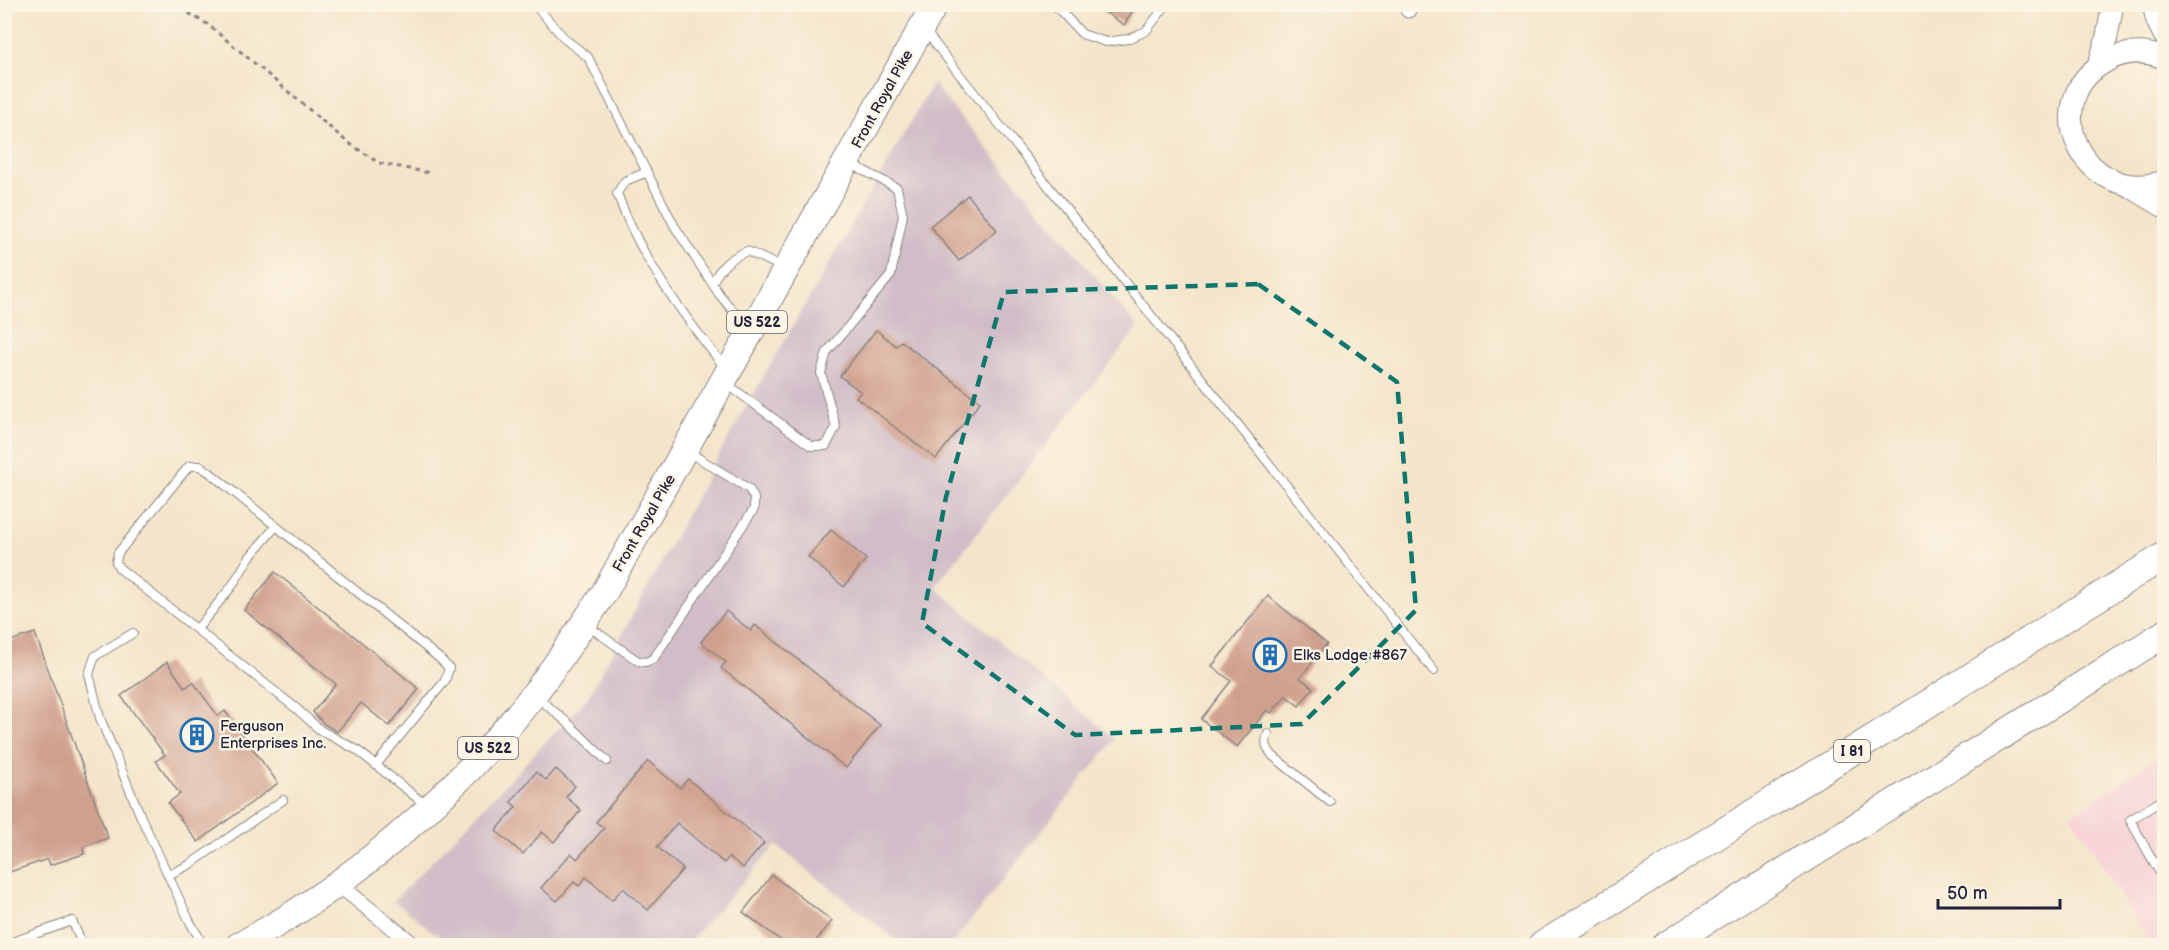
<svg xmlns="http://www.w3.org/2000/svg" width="2169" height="950" font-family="'Balsamiq Sans',sans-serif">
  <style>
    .built { fill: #f6cfd5 }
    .industrial { fill: #d1bdc8 }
    .building { fill: #d0a08e }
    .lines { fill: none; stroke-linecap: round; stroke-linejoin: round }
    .service-casing { stroke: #8b8482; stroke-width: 10 }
    .minor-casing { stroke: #8b8482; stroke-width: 17 }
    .secondary-casing { stroke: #8b8482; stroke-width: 23 }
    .trunk-casing { stroke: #8b8482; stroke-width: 28 }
    .motorway-casing { stroke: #8b8482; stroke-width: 29 }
    .path { stroke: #8b8482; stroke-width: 3; stroke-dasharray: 4.5 4.5; stroke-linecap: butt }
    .service { stroke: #fff; stroke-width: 8 }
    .minor { stroke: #fff; stroke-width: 15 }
    .secondary { stroke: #fff; stroke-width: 21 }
    .trunk { stroke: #fff; stroke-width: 26 }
    .motorway { stroke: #fff; stroke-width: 27 }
    .marked { fill: none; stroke: #0f766e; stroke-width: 4.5; stroke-dasharray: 12 8; stroke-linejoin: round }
    .labels { text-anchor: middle; stroke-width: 5; stroke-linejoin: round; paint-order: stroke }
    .shield { fill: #fcf5e5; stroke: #63616e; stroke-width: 1.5 }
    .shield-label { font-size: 14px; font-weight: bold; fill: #22223b }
    .street-label { font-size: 15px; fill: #22223b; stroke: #fcf5e5 }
    .poi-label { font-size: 15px; fill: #22223b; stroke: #fcf5e5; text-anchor: start }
  </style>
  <rect width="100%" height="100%" fill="#fcf5e5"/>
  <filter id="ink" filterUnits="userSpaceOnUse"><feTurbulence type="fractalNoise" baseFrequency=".0167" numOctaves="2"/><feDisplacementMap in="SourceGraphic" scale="12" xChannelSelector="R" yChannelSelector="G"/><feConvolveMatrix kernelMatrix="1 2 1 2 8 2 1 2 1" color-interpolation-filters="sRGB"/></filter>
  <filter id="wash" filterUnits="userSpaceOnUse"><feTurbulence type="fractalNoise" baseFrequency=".008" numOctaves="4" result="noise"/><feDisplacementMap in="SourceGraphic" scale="24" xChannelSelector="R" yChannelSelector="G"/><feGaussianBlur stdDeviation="1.35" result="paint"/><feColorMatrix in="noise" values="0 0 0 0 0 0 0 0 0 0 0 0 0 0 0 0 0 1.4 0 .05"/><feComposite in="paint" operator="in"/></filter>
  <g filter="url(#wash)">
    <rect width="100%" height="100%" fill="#f4e5ca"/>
    <!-- built -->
    <polygon class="built" points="2164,753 2164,945 2151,945 2071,815"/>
    <!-- industrial -->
    <polygon class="industrial" points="933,84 1138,327 935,587 1115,739 951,945 903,945 776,845 686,945 450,945 394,901 587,699 731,433"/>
    <g id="blocks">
      <!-- building -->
      <g class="building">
        <polygon points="1093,4 1137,4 1124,25"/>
        <polygon points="968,195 997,230 959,261 930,226"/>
        <polygon points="876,330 896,346 901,341 980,402 936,459 856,397 861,392 840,376"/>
        <polygon points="831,530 866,559 844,587 808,557"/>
        <polygon points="275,572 419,689 389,726 361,703 337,732 324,724 313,712 336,684 244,610"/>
        <polygon points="1268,596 1327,644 1300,678 1313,688 1299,706 1286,696 1271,713 1267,710 1237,747 1201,719 1231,681 1212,666"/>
        <polygon points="726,611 751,631 755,625 880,725 846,768 721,668 726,662 701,642"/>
        <polygon points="35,633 108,838 83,847 84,854 50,865 48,859 4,874 4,643"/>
        <polygon points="167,662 185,688 193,682 218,716 225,711 278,783 198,842 168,803 180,794 156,761 165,755 121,696"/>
        <polygon points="648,761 680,788 688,779 764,843 743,868 729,857 724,863 677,823 657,847 683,869 648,910 623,888 612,900 586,877 579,886 574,882 557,901 541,888 571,853 577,859 604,828 596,822"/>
        <polygon points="556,769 575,786 566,797 581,810 554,842 542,832 523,854 496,831 516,807 511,802 536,772 546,780"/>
        <polygon points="772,875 832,921 813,945 787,945 743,912"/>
      </g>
    </g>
  </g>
  <g filter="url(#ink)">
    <use href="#blocks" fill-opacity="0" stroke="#8b8482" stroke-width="1.5"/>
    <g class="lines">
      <!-- service casing -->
      <g class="service-casing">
        <g id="service">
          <polyline points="534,4 566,40 588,57 675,227 719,294 748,329"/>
          <polyline points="1054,4 1082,34 1106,42 1128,39 1146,31 1167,4"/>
          <polyline points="925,31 1434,671"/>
          <path d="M647,172l-22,9 -8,12c23,65 66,122 109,176"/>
          <path d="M712,283c9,-17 18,-25 35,-32l35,16"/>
          <polyline points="727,384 811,446 826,446 836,427 821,373 827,352 891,275 903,215 897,188 849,163"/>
          <polyline points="588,626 638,661 646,662 654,658 754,509 754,498 749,489 687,451"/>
          <polyline points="197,629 232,586 249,558 276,526"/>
          <polyline points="133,633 95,656 89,674 100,718 141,817 190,922 204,946"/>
          <polyline points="537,697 568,723 607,761"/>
          <path d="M1268,734c-4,9 -1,15 5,22l57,46"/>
          <polyline points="376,765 445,681 449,668 439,658 209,472 200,466 189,466 118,553 116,562 119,568 297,709 320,730 357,750 427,806"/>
          <polyline points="2164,799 2130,820 2164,880"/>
          <polyline points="168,875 189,865 283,800"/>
          <polyline points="4,945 72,921 83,946"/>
        </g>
      </g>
      <!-- minor casing -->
      <g class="minor-casing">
        <g id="minor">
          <polyline points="1408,10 1409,4"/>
          <polyline points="338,884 415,946"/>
        </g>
      </g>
      <!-- secondary casing -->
      <g class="secondary-casing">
        <g id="secondary">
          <polyline points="2153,4 2157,21 2164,35"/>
          <path d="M2164,58c-19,-7 -38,-8 -57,3 -72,38 -25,147 57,120"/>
          <polyline points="2098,66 2106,41 2113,4"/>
          <polyline points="2129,186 2164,207"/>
        </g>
      </g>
      <!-- trunk casing -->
      <g class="trunk-casing">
        <path id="trunk" d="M238,946c111,-59 219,-152 296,-252 25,-32 47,-67 70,-101l331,-589"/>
      </g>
      <!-- motorway casing -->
      <g class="motorway-casing">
        <g id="motorway">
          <polyline points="1541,946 2164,556"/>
          <polyline points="1665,946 2164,634"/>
        </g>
      </g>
      <!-- path -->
      <polyline class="path" points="173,4 207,24 258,66 346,141 379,163 430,173"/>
      <!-- service -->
      <use href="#service" class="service"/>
      <!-- minor -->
      <use href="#minor" class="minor"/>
      <!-- secondary -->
      <use href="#secondary" class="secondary"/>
      <!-- trunk -->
      <use href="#trunk" class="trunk"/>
      <!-- motorway -->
      <use href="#motorway" class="motorway"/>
    </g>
  </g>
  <!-- marked area -->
  <path class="marked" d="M1258,284l139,98 19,228 -114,114 -227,11 -153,-112 24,-126 58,-205z"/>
  <!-- icons -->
  <defs>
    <g id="building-ring" transform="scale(1.725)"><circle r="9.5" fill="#fcf5e5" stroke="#1f6fb2" stroke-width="1.5"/><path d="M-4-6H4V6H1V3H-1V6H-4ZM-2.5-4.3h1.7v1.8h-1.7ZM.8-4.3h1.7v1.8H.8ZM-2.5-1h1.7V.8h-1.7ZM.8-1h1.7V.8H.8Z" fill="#1f6fb2"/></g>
  </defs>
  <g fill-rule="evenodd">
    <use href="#building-ring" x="1270" y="655"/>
    <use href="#building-ring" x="197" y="735"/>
  </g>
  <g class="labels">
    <!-- shield labels -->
    <g class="shield">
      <rect x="727" y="311" width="60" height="22" rx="4.5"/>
      <rect x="458" y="737" width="60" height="22" rx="4.5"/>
      <rect x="1834" y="740" width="36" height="22" rx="4.5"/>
    </g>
    <g class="shield-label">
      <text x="757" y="327">US 522</text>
      <text x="488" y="753">US 522</text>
      <text x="1852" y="756">I 81</text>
    </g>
    <!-- street labels -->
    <g class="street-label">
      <text transform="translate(882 99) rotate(-61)" y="5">Front Royal Pike</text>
      <text transform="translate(644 523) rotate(-60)" y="5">Front Royal Pike</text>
    </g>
    <!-- poi labels -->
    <g class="poi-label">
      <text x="1293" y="660">Elks Lodge #867</text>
      <text x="220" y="731">Ferguson<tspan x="220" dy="17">Enterprises Inc.</tspan></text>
    </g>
  </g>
  <!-- margin -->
  <rect width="2169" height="950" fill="none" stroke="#fcf5e5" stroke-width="24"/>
  <!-- scale -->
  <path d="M1938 899v9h122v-9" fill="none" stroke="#22223b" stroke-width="3"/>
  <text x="1947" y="899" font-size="18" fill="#22223b" stroke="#fcf5e5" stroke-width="4.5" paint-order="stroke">50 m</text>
</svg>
